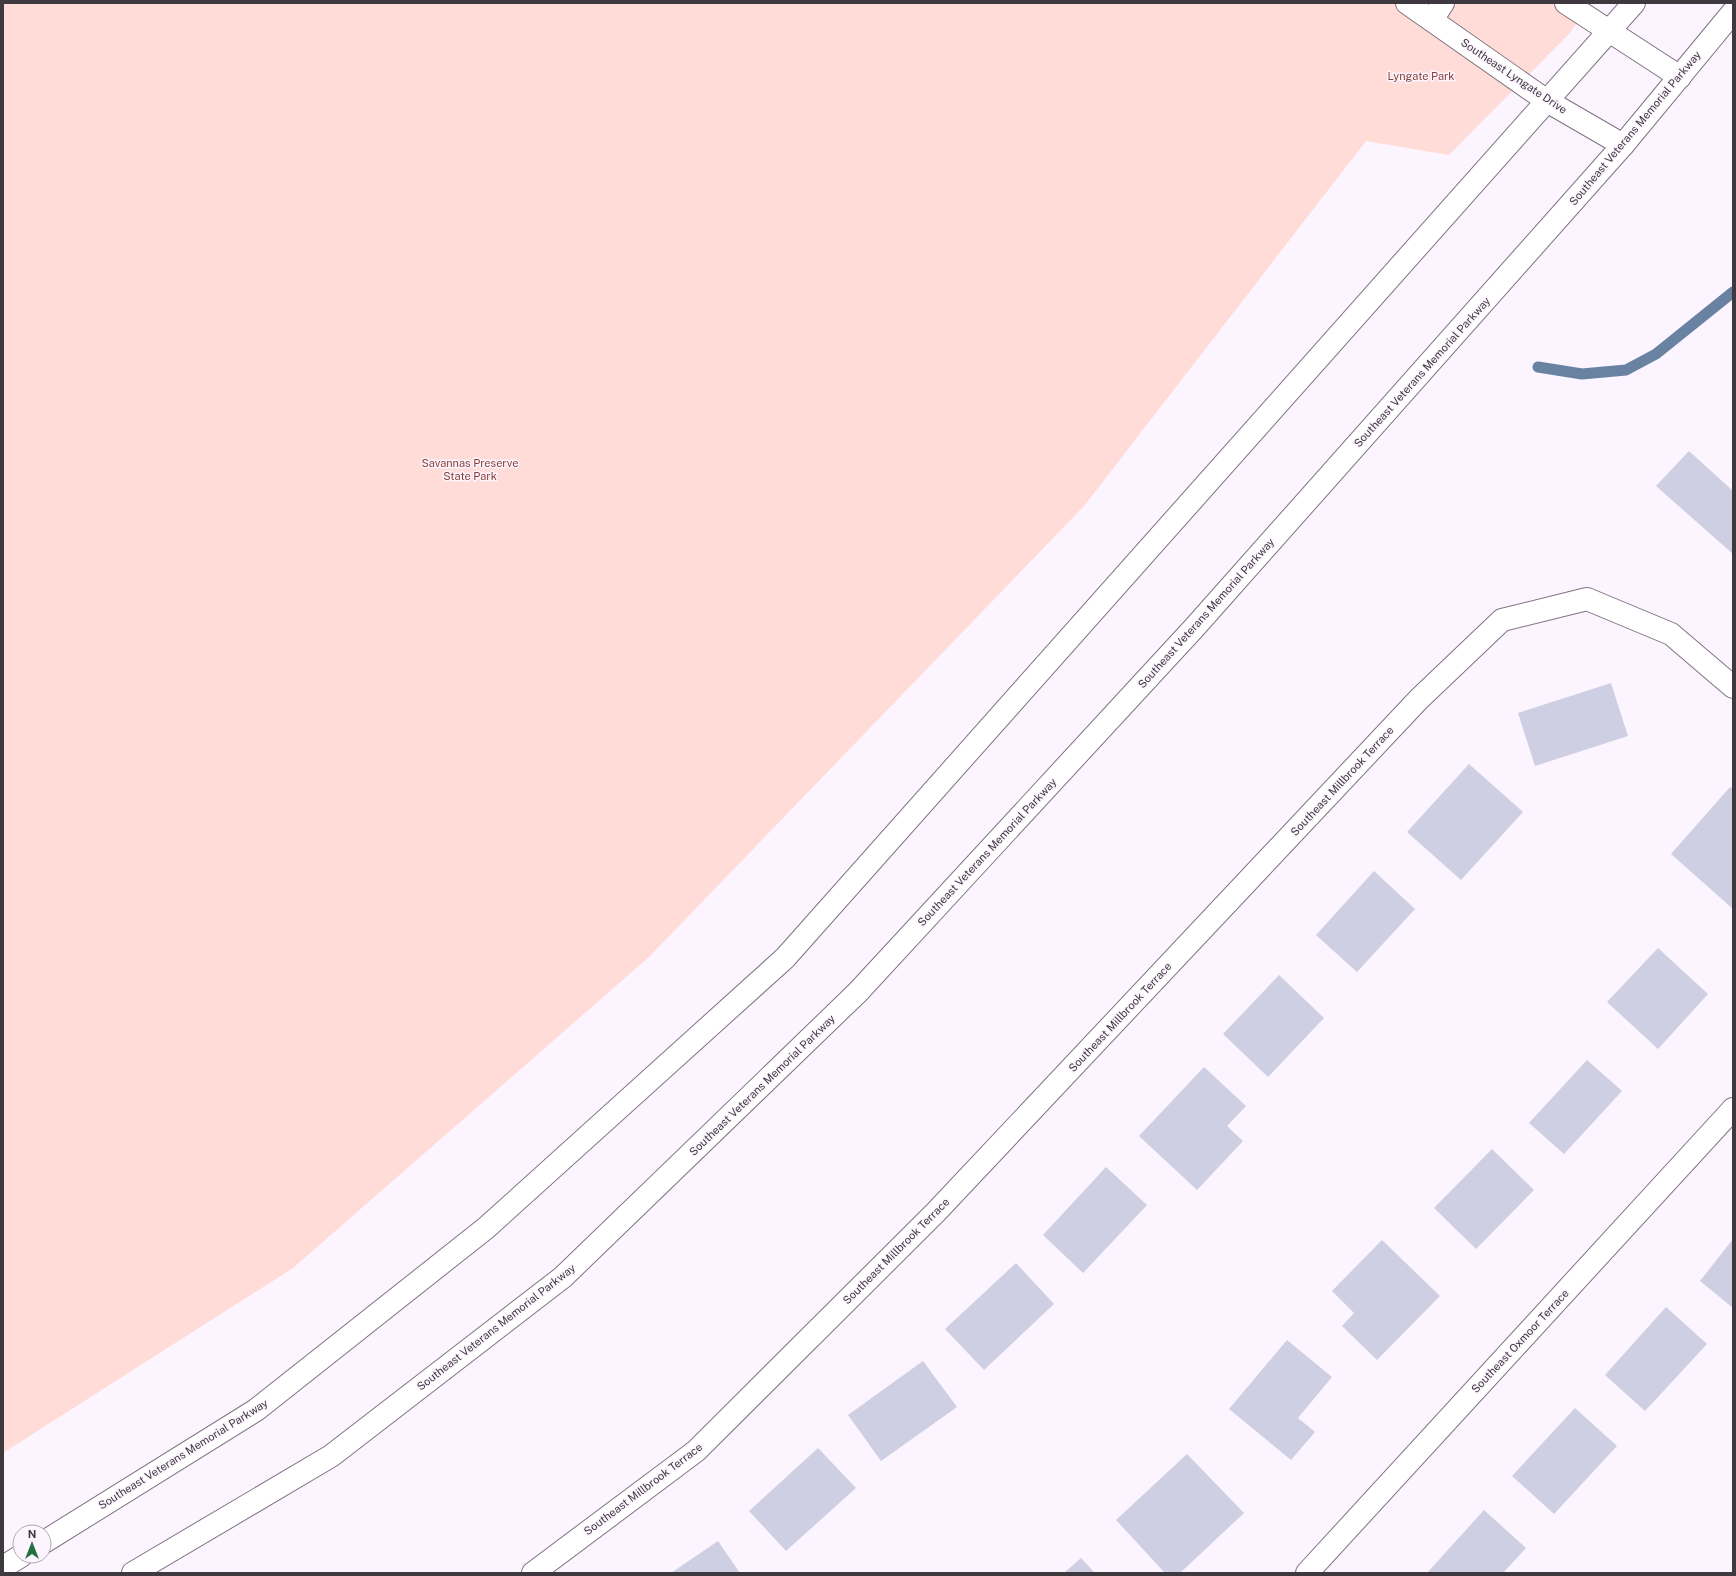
<svg xmlns="http://www.w3.org/2000/svg" width="1736" height="1576" font-family="'Public Sans',sans-serif">
  <style>
    .green { fill: #ffdcd7 }
    .lines { fill: none; stroke-linecap: round; stroke-linejoin: round }
    .stream { stroke: #6982a2; stroke-width: 11 }
    .building { fill: #cfcfe3 }
    .street-casing { stroke: #807382; stroke-width: 24 }
    .secondary-casing { stroke: #807382; stroke-width: 24 }
    .street { stroke: #fff; stroke-width: 22 }
    .secondary { stroke: #fff; stroke-width: 22 }
    .labels { text-anchor: middle; stroke-width: 3; stroke-linejoin: round; paint-order: stroke }
    .park-label { font-size: 11px; fill: #893e34; stroke: #fcf4fe }
    .street-label { font-size: 11px; fill: #3e383f; stroke: #fcf4fe }
  </style>
  <rect width="100%" height="100%" fill="#fcf4fe"/>
  <!-- green -->
  <polygon class="green" points="3,3 1592,3 1569,34 1449,155 1366,141 1084,506 649,957 293,1268 3,1453"/>
  <g class="lines">
    <!-- stream -->
    <polyline class="stream" points="1538,367 1582,374 1626,370 1656,354 1733,292"/>
  </g>
  <!-- building -->
  <g class="building">
    <polygon points="1689,451 1733,491 1733,554 1656,486"/>
    <polygon points="1611,683 1628,736 1535,766 1518,713"/>
    <polygon points="1469,764 1523,812 1461,880 1407,832"/>
    <polygon points="1730,787 1733,789 1733,909 1671,854"/>
    <polygon points="1374,871 1415,909 1357,972 1316,935"/>
    <polygon points="1658,948 1708,994 1658,1049 1607,1002"/>
    <polygon points="1279,975 1324,1018 1268,1077 1223,1034"/>
    <polygon points="1587,1060 1622,1091 1564,1154 1529,1123"/>
    <polygon points="1204,1067 1246,1106 1227,1126 1243,1141 1197,1190 1139,1136"/>
    <polygon points="1492,1149 1534,1190 1476,1249 1434,1208"/>
    <polygon points="1106,1167 1147,1205 1083,1273 1043,1235"/>
    <polygon points="1733,1239 1733,1308 1700,1281"/>
    <polygon points="1382,1240 1440,1296 1377,1360 1342,1326 1354,1313 1332,1291"/>
    <polygon points="1016,1263 1054,1304 984,1370 945,1329"/>
    <polygon points="1666,1307 1707,1344 1645,1411 1605,1375"/>
    <polygon points="1287,1340 1332,1377 1298,1418 1315,1432 1291,1460 1229,1409"/>
    <polygon points="923,1361 957,1407 881,1461 848,1415"/>
    <polygon points="1575,1408 1617,1446 1554,1514 1512,1476"/>
    <polygon points="818,1448 856,1488 786,1551 749,1511"/>
    <polygon points="1187,1454 1244,1513 1180,1573 1165,1573 1116,1520"/>
    <polygon points="1484,1510 1526,1548 1503,1573 1427,1573"/>
    <polygon points="718,1541 740,1573 671,1573"/>
    <polygon points="1081,1558 1095,1573 1064,1573"/>
  </g>
  <g class="lines">
    <!-- street casing -->
    <g class="street-casing">
      <g id="street">
        <polyline points="1407,3 1547,101 1623,145"/>
        <polyline points="1566,3 1680,77"/>
        <polyline points="1432,20 1443,3"/>
        <polyline points="533,1573 696,1451 936,1212 1419,699 1502,620 1587,599 1671,634 1733,687"/>
        <polyline points="1307,1573 1733,1109"/>
      </g>
    </g>
    <!-- secondary casing -->
    <g class="secondary-casing">
      <g id="secondary">
        <polyline points="44,1542 256,1410 486,1228 785,958 1634,3"/>
        <polyline points="3,1567 21,1556"/>
        <polyline points="133,1573 331,1456 563,1277 858,992 1194,628 1623,145 1733,12"/>
      </g>
    </g>
    <!-- street -->
    <use href="#street" class="street"/>
    <!-- secondary -->
    <use href="#secondary" class="secondary"/>
  </g>
  <g class="labels">
    <!-- park labels -->
    <g class="park-label">
      <text x="1421" y="80">Lyngate Park</text>
      <text x="470" y="467">Savannas Preserve<tspan x="470" dy="13">State Park</tspan></text>
    </g>
    <!-- street labels -->
    <g class="street-label">
      <text transform="translate(1514 76) rotate(34)" y="4">Southeast Lyngate Drive</text>
      <text transform="translate(1635 128) rotate(-50)" y="4">Southeast Veterans Memorial Parkway</text>
      <text transform="translate(1422 372) rotate(-48)" y="4">Southeast Veterans Memorial Parkway</text>
      <text transform="translate(1206 613) rotate(-48)" y="4">Southeast Veterans Memorial Parkway</text>
      <text transform="translate(1342 781) rotate(-47)" y="4">Southeast Millbrook Terrace</text>
      <text transform="translate(987 852) rotate(-47)" y="4">Southeast Veterans Memorial Parkway</text>
      <text transform="translate(1120 1017) rotate(-47)" y="4">Southeast Millbrook Terrace</text>
      <text transform="translate(762 1085) rotate(-44)" y="4">Southeast Veterans Memorial Parkway</text>
      <text transform="translate(896 1251) rotate(-45)" y="4">Southeast Millbrook Terrace</text>
      <text transform="translate(496 1327) rotate(-38)" y="4">Southeast Veterans Memorial Parkway</text>
      <text transform="translate(1520 1341) rotate(-47)" y="4">Southeast Oxmoor Terrace</text>
      <text transform="translate(183 1454) rotate(-32)" y="4">Southeast Veterans Memorial Parkway</text>
      <text transform="translate(643 1489) rotate(-37)" y="4">Southeast Millbrook Terrace</text>
    </g>
  </g>
  <!-- border -->
  <rect width="1736" height="1576" fill="none" stroke="#3e383f" stroke-width="8"/>
  <!-- north arrow -->
  <g transform="translate(32 1544)"><circle r="19" fill="#fcf4fe" stroke="#b0a9b2"/>
  <path d="M0-3L7 15L0 10L-7 15Z" fill="#25703e"/>
  <text y="-6" font-size="11" font-weight="bold" text-anchor="middle" fill="#3e383f">N</text>
  </g>
</svg>
